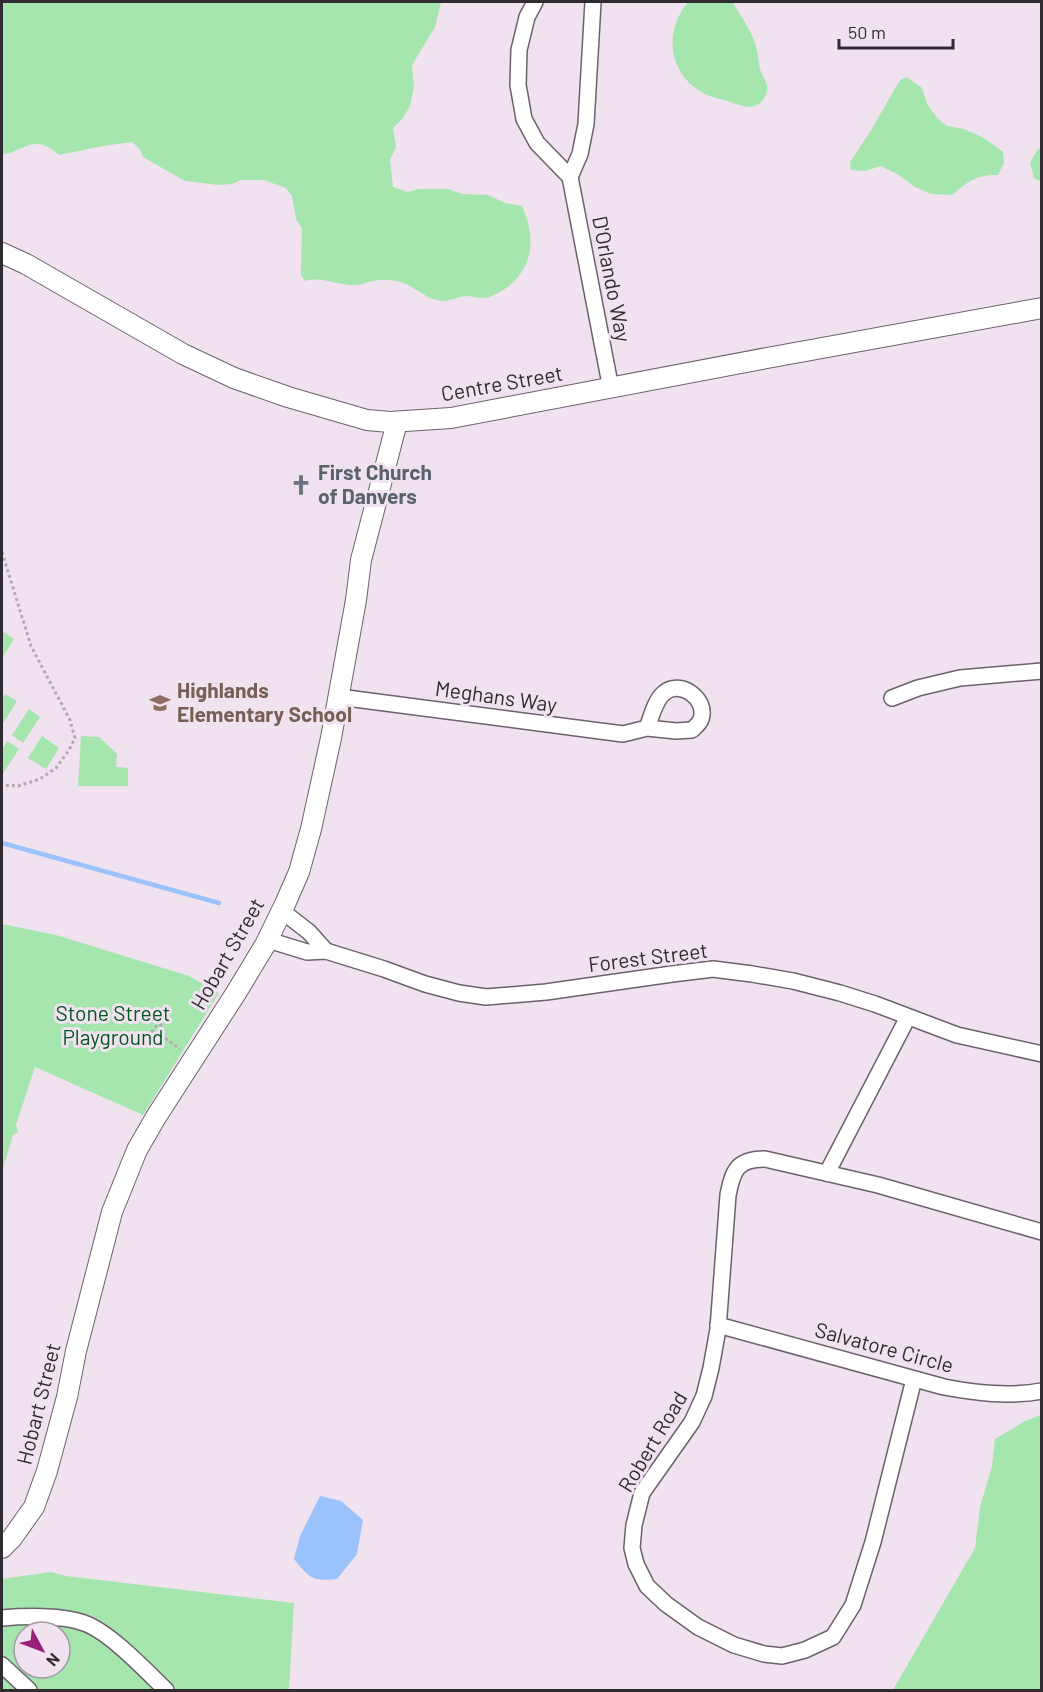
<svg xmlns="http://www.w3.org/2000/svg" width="1043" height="1692" font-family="Barlow,sans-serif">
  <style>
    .green { fill: #a5e5ae; fill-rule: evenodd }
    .water { fill: #9cc2fc }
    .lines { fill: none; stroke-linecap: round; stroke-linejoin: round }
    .stream { stroke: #9cc2fc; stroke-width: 4.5 }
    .minor-casing { stroke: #6c616c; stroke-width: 18 }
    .major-casing { stroke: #6c616c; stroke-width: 22 }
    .path { stroke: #b4a9b3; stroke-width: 3; stroke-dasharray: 3 3; stroke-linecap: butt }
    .minor { stroke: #fff; stroke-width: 15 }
    .major { stroke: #fff; stroke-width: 20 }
    .labels { text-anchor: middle; stroke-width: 6; stroke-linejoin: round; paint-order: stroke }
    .street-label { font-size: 21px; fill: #302b30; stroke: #f0e2ef }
    .worship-label { font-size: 21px; font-weight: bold; fill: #5b616d; stroke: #f0e2ef; text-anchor: start }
    .education-label { font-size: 21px; font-weight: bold; fill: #785e54; stroke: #f0e2ef; text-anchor: start }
    .park-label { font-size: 21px; fill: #00571f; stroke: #f0e2ef }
  </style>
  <rect width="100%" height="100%" fill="#f0e2ef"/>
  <!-- green -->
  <g class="green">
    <path d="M2,2h439l-6,25 -23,38 2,22 -4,19 -7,12 -10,10 3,19 -6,13 3,27 15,5 11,-3h29l14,5 26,1 17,8 17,3c13,29 13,58 -13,80 -7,5 -17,11 -25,12 -6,0 -13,-2 -19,-2 -7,1 -15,5 -22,5 -17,-1 -27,-14 -42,-19 -11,-3 -22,-3 -32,0 -4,1 -9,3 -13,3 -18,1 -34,-9 -51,-4l-4,-6 1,-47 -6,-9 -4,-23 -6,-8 -22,-8h-23l-9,4 -13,1 -34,-4 -42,-24 -3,-8 -8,-7 -29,4 -44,9c-24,-22 -34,-5 -57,0z"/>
    <path d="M688,2h44c9,14 19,28 24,44 2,7 2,15 4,23 3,10 12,17 4,29 -9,15 -24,7 -37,3 -12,-3 -23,-6 -33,-14 -28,-22 -27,-60 -6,-85z"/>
    <path d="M907,77l15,11 5,16 11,15 9,7 17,3 20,9 19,14 1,11 -6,12c-21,-1 -31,7 -46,20l-21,-1 -16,-7 -16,-12 -18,-9 -16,5 -14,-1 -1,-8 20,-30 30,-52z"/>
    <polygon points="1041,147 1041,182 1034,178 1030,163 1037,150"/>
    <polygon points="2,631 14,639 2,658"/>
    <polygon points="5,694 17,701 2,725 2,699"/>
    <polygon points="29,709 40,717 23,743 12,735"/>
    <polygon points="42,736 59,748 46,769 28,758"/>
    <polygon points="81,736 99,737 117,754 116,767 128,768 128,786 78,786"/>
    <polygon points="7,741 19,749 2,775 2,750"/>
    <polygon points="2,924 56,935 189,976 219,993 143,1115 35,1067 16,1125 18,1132 13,1135 2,1172"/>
    <polygon points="1041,1415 1041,1690 893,1690 975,1548 980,1507 992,1466 995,1439 1025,1421"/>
    <path d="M51,1572l15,4 228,27 -5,87h-287v-111zM24,1632h36v36h-36z"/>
  </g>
  <!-- water -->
  <path class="water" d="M320,1496l21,5 22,19 -6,34 -20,25c-25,3 -28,-2 -43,-20l6,-23z"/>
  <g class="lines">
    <!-- stream -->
    <polyline class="stream" points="2,843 219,903"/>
    <!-- minor casing -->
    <g class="minor-casing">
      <g id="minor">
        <polyline points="535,2 527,17 519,50 518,85 524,119 537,143 570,177 611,389"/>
        <polyline points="570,177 580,154 586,124 593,2"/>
        <path d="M339,697l284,37 24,-6 29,3 16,-1c3,-3 8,-7 9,-11 7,-20 -21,-40 -37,-26 -9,7 -13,25 -17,35"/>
        <polyline points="892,698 918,688 960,678 1042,671"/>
        <polyline points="282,911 309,932 326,951"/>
        <polyline points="268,940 307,952 326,951 384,969 425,984 459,993 486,997 546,992 672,974 713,969 752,974 793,981 840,993 875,1004 957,1035 1042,1054"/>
        <polyline points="827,1173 908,1017"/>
        <path d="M718,1325l226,62c32,6 65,10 98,4"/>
        <path d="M914,1379l-41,163 -20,63 -20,32 -28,13 -23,6 -18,-2 -30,-9 -36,-18 -32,-23 -19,-18 -11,-22 -4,-16 2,-23 8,-32 50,-71 12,-26 7,-28 7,-39 10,-134c5,-25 9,-36 37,-36l113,26 164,47"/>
        <path d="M2,1618c22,-2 61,-3 82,5 26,9 62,48 82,67"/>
        <polyline points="2,1665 29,1690"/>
      </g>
    </g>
    <!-- major casing -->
    <g class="major-casing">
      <g id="major">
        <polyline points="2,253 26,264 183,354 234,378 288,397 367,420 390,422 451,418 767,358 1042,308"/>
        <polyline points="2,1548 12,1538 34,1507 47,1471 67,1397 76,1351 112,1212 137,1150 156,1117 236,993 265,945 285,904 299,872 311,829 331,738 356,600 361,560 397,422"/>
      </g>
    </g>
    <!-- path -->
    <g class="path">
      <polyline points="2,552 31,646 70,720 75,738 69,750 56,768 40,779 18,786 2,785"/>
      <polyline points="162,1036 153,1043 149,1038 154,1028 159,1024 164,1027 162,1036 180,1049"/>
    </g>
    <!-- minor -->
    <use href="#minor" class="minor"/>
    <!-- major -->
    <use href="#major" class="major"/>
  </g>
  <!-- icons -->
  <defs>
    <g id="church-bare" transform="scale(1.62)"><path d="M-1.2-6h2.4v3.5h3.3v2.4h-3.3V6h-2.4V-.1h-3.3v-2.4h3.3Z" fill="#6b7280" stroke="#f0e2ef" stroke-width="2.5" paint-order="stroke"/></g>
    <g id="school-bare" transform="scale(1.62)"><path d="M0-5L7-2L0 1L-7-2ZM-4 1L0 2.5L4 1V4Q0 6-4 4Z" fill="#8d6e63" stroke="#f0e2ef" stroke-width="2.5" paint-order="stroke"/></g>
  </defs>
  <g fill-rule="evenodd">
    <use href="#church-bare" x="301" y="485"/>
    <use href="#school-bare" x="160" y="703"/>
  </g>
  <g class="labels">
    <!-- street labels -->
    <g class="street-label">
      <text transform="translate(611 279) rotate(79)" y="7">D'Orlando Way</text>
      <text transform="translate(502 384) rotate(-10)" y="7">Centre Street</text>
      <text transform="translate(496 697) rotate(8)" y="7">Meghans Way</text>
      <text transform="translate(228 954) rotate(-60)" y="7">Hobart Street</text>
      <text transform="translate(648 958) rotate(-7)" y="7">Forest Street</text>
      <text transform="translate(884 1348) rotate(15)" y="7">Salvatore Circle</text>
      <text transform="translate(39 1404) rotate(-76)" y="7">Hobart Street</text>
      <text transform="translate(653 1442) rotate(-59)" y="7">Robert Road</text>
    </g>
    <!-- worship labels -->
    <g class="worship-label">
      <text x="318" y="480">First Church<tspan x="318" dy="24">of Danvers</tspan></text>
    </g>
    <!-- education labels -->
    <g class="education-label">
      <text x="177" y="698">Highlands<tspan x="177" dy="24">Elementary School</tspan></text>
    </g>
    <!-- park labels -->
    <g class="park-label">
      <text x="113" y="1021">Stone Street<tspan x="113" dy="24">Playground</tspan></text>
    </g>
  </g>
  <!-- border -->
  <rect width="1043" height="1692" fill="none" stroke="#302b30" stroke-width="6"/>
  <!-- north arrow -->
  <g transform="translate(42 1650) rotate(131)"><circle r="28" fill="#f0e2ef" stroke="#a399a3" stroke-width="1.5"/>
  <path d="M0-4.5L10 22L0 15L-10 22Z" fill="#992079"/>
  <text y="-9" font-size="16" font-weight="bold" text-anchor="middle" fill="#302b30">N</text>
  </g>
  <!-- scale -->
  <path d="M839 39v9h114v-9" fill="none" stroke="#302b30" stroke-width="3"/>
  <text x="848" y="39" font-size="18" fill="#302b30" stroke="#f0e2ef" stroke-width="4.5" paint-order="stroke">50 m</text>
</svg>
